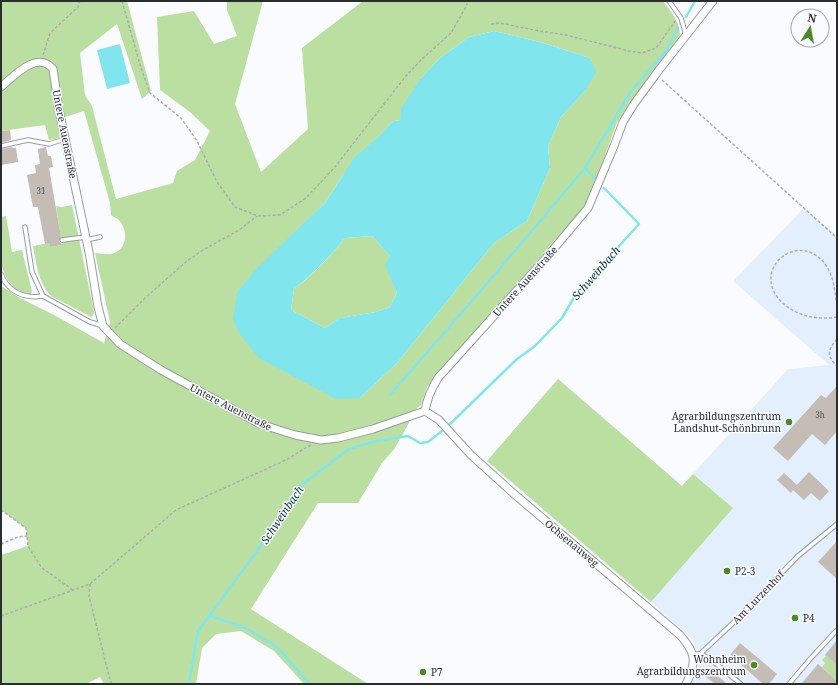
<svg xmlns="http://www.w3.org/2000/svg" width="838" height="685" font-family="'Noto Serif',serif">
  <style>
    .built { fill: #e4effe }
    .green { fill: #badfa1; fill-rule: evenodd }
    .water { fill: #81e5ed; fill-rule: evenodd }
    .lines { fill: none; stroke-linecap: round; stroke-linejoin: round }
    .stream { stroke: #81e5ed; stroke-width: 2.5 }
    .building { fill: #c4bcb5 }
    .lane-casing { stroke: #969ca4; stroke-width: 5.5 }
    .street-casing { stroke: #969ca4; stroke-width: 9 }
    .path { stroke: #abadb1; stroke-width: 1.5; stroke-dasharray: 3 2; stroke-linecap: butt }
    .lane { stroke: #fff; stroke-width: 3.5 }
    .street { stroke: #fff; stroke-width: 7 }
    .poi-dot { fill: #4d8824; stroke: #f9fbff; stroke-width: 1.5 }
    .labels { text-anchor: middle; stroke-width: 3; stroke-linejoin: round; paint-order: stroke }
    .number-label { font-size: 8px; fill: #505151 }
    .street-label { font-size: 10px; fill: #2a2d30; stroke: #f9fbff }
    .poi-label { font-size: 10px; fill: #2a2d30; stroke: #f9fbff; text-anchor: start }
    .water-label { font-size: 11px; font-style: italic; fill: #06383c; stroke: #f9fbff }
  </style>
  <rect width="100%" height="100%" fill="#f9fbff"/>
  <!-- built -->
  <polygon class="built" points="803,209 837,235 837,684 692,684 700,660 692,639 651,602 487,461 558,379 682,486 788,369 829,365 733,281"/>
  <!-- green -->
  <g class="green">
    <path d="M1,1h126l24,90 -9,8 -25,-75 -37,29 5,42 7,11 24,93 57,-16 4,-12 18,-11 15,-29 -20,-19 -30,-22 -3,-73 37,-6 20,33 23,-8 -10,-26v-9h36l-28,103 26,68 47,-43 -6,-81 61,-47h300c9,12 18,22 17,38l-63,83 -19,53 -13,31 -158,181 -6,18 -7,6 -4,10 -15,27 -13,15 -24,40h-40l-67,106 117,75h-64l-30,-33 -33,-20 -25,3 -14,14 -6,36h-92l-4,-7 -14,7h-85v-129l27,-9 -2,-18 -25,-18v-224l19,12 34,17 50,28 6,-21 -15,-69c5,0 11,2 16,1 16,-3 18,-23 8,-34 -2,-2 -6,-3 -8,-5l-1,-12 -26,-92 -22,7 -3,20 -10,2 -4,-15 -44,6zM494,31l46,11 50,16 -5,33 -24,26 -13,29 2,22 -23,53 -33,22 -97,120 -37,35 -121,-65 59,-103 27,-27 18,-28 50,-54 8,-1 20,-42 19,-20 29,-21z"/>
    <path d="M72,205l22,107 -1,3 -2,2 -40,-21c-13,-13 -15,-34 -18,-50l16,-3 1,4 12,-2 -6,-39 6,1z"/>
    <path d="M6,216l6,36 10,-2 10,41 -1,3c-17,1 -28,-18 -30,-33 -1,-13 0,-31 0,-44z"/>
    <path d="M372,236l18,20 2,24 5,13 -7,14 -14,5 -36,6 -15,10 -34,-18 3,-21c20,-15 36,-32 51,-51z"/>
    <polygon points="558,379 682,486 693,474 733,508 651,602 487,461"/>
    <polygon points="826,656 837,665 837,681 822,667 825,663 822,660"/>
  </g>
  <!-- water -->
  <g class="water">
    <path d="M494,31l46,11 50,16 6,14 -11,19 -24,26 -13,29 2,22 -23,53 -33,22 -97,120 -37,35 -24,1 -77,-41 -20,-25 -6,-14 4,-26 18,-23 70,-67 29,-45 22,-19 17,-18 8,-1v-11l20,-31 19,-20 29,-21zM372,236l18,20 -5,9 12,28 -7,14 -14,5 -36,6 -15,10 -34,-18 3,-21c19,-15 36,-32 51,-51z"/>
    <polygon points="120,44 130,83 107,89 97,50"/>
  </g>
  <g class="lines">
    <!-- stream -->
    <g class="stream">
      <polyline points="686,17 695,1"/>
      <polyline points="585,168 596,180"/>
      <polyline points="390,395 497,272 585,168 631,91 666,51 678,28"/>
      <polyline points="449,425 517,359 535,346 562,318 576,294 639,224 604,188"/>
      <polyline points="210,616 246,628 277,647 310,684"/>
      <polyline points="189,684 198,631 255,554 299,487 349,449 376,441 408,436 420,443 428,442 442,431"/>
    </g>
  </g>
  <!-- building -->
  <g class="building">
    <polygon points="10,130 11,140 1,143 1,131"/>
    <polygon points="12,147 13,148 16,148 18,162 1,165 1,149"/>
    <polygon points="46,147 48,156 51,156 53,167 49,168 61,237 59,241 62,245 50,247 49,243 45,244 38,207 33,207 27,175 36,173 35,165 40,164 38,149"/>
    <polygon points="837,386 837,431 825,445 812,434 788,461 773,448 821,395 826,398"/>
    <polygon points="809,472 829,491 820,501 811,493 804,500 793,490 791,493 777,480 784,473 797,485"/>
    <polygon points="837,541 837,579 818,562"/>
    <polygon points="837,640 837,665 825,655"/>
    <polygon points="740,643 777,674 769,684 763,684 730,655"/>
    <polygon points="818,664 837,681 837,684 801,684"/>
    <polygon points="710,670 718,676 727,684 715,684 705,676"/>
  </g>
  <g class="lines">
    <!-- lane casing -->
    <g class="lane-casing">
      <g id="lane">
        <polyline points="669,1 681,18 686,35"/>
        <polyline points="1,146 28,140 49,144 65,139"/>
        <polyline points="25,227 32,272 43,296 90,322 103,326"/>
        <polyline points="62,240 86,237"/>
        <polyline points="86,240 100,237"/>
        <path d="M1,274c7,18 23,25 42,22"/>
        <polyline points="693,654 700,654 733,623 798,556 837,524"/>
        <polyline points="700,654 709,658 741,684"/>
        <polyline points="789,684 811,658 836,631"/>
      </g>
    </g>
    <!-- street casing -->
    <g class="street-casing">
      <g id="street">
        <path d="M1,87c13,-11 36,-37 52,-18l6,41 30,142 9,55 5,19 17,18 41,26 99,54 35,11 26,5 17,-2 35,-9 52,-18"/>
        <path d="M425,411c2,-12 6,-22 13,-33l108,-120 42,-50 26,-62 9,-24 11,-18 25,-34 54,-69"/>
        <path d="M425,411l14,9 32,35 42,38 167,142c16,18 17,27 6,49"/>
      </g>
    </g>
    <!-- path -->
    <g class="path">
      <polyline points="122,1 141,68 150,93 181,118 197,141 217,182 235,207 258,216 280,215 306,198 335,167 405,77 422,59 451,33 466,7 468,1"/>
      <polyline points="491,24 500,23 539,31 566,35 629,51 642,53 656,48 676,20"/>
      <polyline points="43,55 50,33 78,7 80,1"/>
      <polyline points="662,80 837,238"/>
      <path d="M837,305c-2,-12 -3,-27 -10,-38 -27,-42 -82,5 -42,38 15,12 34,15 52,12"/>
      <polyline points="115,328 145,298 187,261 203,250 239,230 257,216"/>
      <path d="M837,339c-9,10 -11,17 0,27"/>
      <polyline points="1,510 26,528 28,546 41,567 74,591"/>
      <polyline points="1,544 18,537 27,536"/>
      <polyline points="90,584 89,596 109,676 112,684"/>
      <polyline points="1,616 90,584 176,510 288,459 302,450 311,445"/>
    </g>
    <!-- lane -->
    <use href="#lane" class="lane"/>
    <!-- street -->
    <use href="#street" class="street"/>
  </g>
  <!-- markers -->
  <g class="poi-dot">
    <circle cx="789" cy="422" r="4"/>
    <circle cx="727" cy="571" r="4"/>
    <circle cx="795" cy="618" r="4"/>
    <circle cx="754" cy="665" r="4"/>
    <circle cx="423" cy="672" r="4"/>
  </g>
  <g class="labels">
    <!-- number labels -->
    <g class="number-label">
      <text x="41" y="194">31</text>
      <text x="820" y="418">3h</text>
    </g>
    <!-- street labels -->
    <g class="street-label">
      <text transform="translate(65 134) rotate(79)" y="4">Untere Auenstraße</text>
      <text transform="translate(525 281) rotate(-48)" y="4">Untere Auenstraße</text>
      <text transform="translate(231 407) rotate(27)" y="4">Untere Auenstraße</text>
      <text transform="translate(572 543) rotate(40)" y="4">Ochsenauweg</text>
      <text transform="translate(758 597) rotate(-46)" y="4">Am Lurzenhof</text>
    </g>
    <!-- poi labels -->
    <g class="poi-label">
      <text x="781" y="420" text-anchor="end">Agrarbildungszentrum<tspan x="781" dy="12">Landshut-Schönbrunn</tspan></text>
      <text x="735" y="575">P2-3</text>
      <text x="803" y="622">P4</text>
      <text x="746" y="663" text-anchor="end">Wohnheim<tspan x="746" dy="12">Agrarbildungszentrum</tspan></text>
      <text x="431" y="676">P7</text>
    </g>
    <!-- water labels -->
    <g class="water-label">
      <text transform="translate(596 273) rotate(-49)" y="4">Schweinbach</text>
      <text transform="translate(282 515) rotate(-56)" y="4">Schweinbach</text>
    </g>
  </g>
  <!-- border -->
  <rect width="838" height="685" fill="none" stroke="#2a2d30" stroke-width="4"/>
  <!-- north arrow -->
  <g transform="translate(810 28) rotate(11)"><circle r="19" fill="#f9fbff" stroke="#a6a9ac"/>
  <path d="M0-3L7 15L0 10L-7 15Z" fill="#4d8824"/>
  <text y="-6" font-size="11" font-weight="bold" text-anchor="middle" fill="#2a2d30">N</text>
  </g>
</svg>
